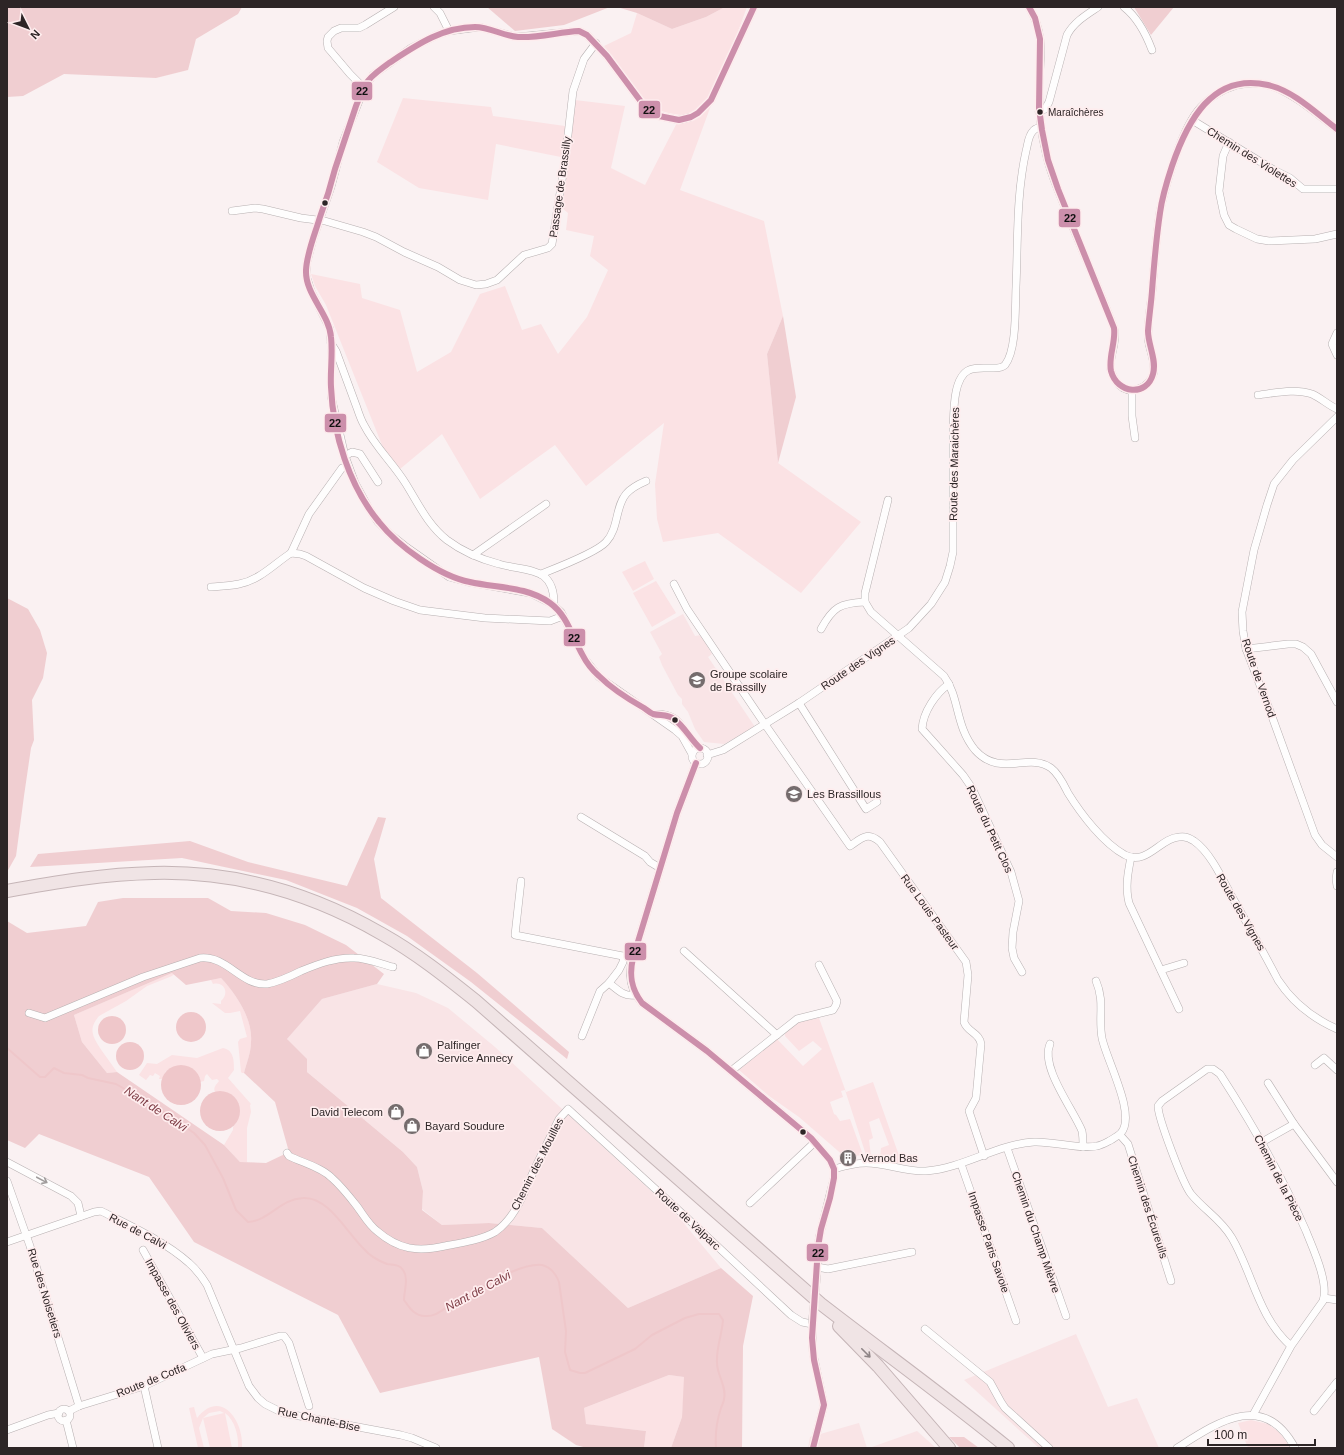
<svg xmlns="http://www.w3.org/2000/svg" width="1344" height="1455" font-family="Helvetica,sans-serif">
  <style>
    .built { fill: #f9e4e6 }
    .green { fill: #fbe2e4; fill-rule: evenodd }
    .forest { fill: #f0ced1; fill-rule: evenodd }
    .water { fill: #efc7ca }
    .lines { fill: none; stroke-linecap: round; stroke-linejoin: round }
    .stream { stroke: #efc7ca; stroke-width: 2 }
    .street-casing { stroke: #b7b0b1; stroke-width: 8 }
    .highway-casing { stroke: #c5b5b7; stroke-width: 14 }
    .street { stroke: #fefdfd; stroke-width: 7 }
    .highway { stroke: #f0e4e5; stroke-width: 12 }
    .street-bridge-casing { stroke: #b7b0b1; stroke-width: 8; stroke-linecap: butt }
    .street-bridge { stroke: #fefdfd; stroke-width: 7 }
    .bus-1-casing { stroke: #feedee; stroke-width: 9 }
    .bus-1 { stroke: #cc8fab; stroke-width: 6 }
    .oneway { stroke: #a09c9c }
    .oneway2 { stroke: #8e8486 }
    .bus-dot { fill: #2d2526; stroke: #feedee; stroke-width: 1.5 }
    .labels { text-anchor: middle; stroke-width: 3.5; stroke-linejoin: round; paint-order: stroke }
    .bus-label { font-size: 10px; fill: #2d2526; stroke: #feedee; text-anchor: start }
    .street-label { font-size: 11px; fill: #2d2526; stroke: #feedee }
    .poi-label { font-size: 11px; fill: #2d2526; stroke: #feedee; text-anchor: start }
    .water-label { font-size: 12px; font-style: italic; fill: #7e3c45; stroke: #feedee }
    .line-badge { stroke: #feedee; stroke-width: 1.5 }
    .pale-badge-label { font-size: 11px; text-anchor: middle; font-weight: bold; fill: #111 }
  </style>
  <rect width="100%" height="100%" fill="#faf1f2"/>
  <!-- built -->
  <g class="built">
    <polygon points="683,614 695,636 701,635 712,654 708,657 755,727 724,744 704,742 695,729 688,712 682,704 682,699 678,695 662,665 659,657 662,654 650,632"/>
    <polygon points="377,984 416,993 448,1008 495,1047 677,1215 721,1268 628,1308 542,1228 489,1223 442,1225 422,1209 423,1191 417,1167 403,1152 307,1072 287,1039 322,999"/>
    <polygon points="1076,1334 1108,1407 1137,1398 1159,1448 1039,1448 964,1380"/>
    <polygon points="859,1423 867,1448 808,1448 810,1437"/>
    <polygon points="917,1431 936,1448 869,1448"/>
  </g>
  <!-- green -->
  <g class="green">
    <path d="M725,7h22l-67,183 84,31 19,95 -16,38 11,109 83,59 -60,71 -83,-60 -55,9 -6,-23 -2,-35 9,-61 -78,63 -31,-41 -75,54 -38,-65 -42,35 -16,-19 -58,-145 -11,-19 -4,-12 49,10 2,14 38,12 17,62 34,-20 29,-58 25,-8 17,44 19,-6 17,30 29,-37 21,-47 -18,-14 4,-20 -28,-6 2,-17 -6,-5 4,-50 -70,-14 -8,56 -69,-12 -42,-26 26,-64 88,9 2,9 79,11 3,-27 50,6 -14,62 34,17 36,-70c-14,-2 -24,-4 -35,-13l-42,-56 27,-13 6,-20 35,16 34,-12z"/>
    <polygon points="645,561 654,579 633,591 622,572"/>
    <polygon points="656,581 676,613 652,627 633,593"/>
    <path d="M172,973l2,1 -2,2 -25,10 -21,15 -27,15c-4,5 -8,11 -6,18 1,8 19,30 24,38l-10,1 -25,-31 -8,-27z"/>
    <path d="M221,978c15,16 32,41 30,64 0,11 -5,22 -7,31h-2l-1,-1 -3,-30 2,-3 7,-2 -7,-26 -10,2h-5l-13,-10 9,1v-3c9,-8 3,-20 -8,-17l-2,-4z"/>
    <polygon points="819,1018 846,1092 873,1082 902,1164 880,1159 881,1148 889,1145 879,1118 869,1122 873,1138 869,1140 871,1156 866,1155 845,1090 841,1091 843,1097 830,1102 834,1114 836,1115 840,1121 850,1119 863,1155 845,1157 799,1117 769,1096 739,1070 777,1039 803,1066 822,1049 813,1041 799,1051 785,1036 785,1033 797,1022"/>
    <path d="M223,1048c11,2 11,13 11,22l-6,8 23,26 -1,1 1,7 -4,16v34h-7l-16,-17 9,-15v-3c13,-17 5,-37 -18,-35 -2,-5 1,-7 4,-11l-2,-2 -5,1 -5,-6 -2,2 -1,5 -4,1v-4l-34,-7 -4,8h-3l1,-3 -5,-3 -2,3 -3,-1 -4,5 -7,-5 8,-12 10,1 15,-9 25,3z"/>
    <polygon points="669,1375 685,1377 682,1417 671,1448 644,1448 646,1431 585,1424 584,1408"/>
    <path d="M194,1407l3,11c24,-30 47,3 45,30h-4c1,-11 -3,-28 -13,-35l7,35h-22l-7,-30 -4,10 5,20h-6l-9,-40zM220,1411l4,2 -21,5 6,-5z"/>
    <polygon points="1251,1420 1268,1424 1279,1432 1291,1448 1248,1448 1238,1423"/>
  </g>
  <!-- forest -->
  <g class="forest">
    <polygon points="7,7 242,7 238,14 196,39 188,70 156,78 64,74 23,96 7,97"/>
    <polygon points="487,7 610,7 564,25 515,31"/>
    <polygon points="617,7 725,7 706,17 672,29 637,13"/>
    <polygon points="1134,7 1174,7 1151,35"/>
    <polygon points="783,316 796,397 778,463 767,354"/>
    <polygon points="7,598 28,609 40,630 47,653 43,678 32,700 34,740 31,748 24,796 16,856 7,872"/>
    <polygon points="378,817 386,818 374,859 381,898 477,973 569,1052 567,1059 471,982 407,936 357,908 286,880 182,858 30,867 38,854 190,841 248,862 347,886"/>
    <path d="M123,898h85l23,13 35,2 39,12 41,20 38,29 -7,10 -55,15 -35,40 20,20v13l96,80 14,15 6,24 -1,19 20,15 47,-2 53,5 86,80 93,-40 32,28 -10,50 -1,102h-71l11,-31 2,-40 -15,-2 -85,33 2,16 60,7 -2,17h-57l-11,-3 -24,-16 -13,-72 -159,36 -42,-78 -144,-73 -45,-65 -110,-43 -14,14 -18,-8v-219l20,12 59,-7 12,-24zM172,973l14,12 35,-7c15,16 32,41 30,64 0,11 -5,22 -7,31l31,29 14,50 -23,11 -26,-1 -16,-17 -107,-73 -10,1 -25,-31 -8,-27z"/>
    <polygon points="949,1437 964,1437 979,1448 960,1448"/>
  </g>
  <!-- water -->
  <g class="water">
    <circle cx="191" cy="1027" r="15"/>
    <circle cx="112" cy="1030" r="14"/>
    <circle cx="130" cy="1056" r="14"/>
    <circle cx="181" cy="1085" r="20"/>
    <circle cx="220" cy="1111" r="20"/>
  </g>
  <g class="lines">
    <!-- stream -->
    <path class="stream" d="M7,1048l33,29h5l9,-9 10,5 18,2 6,3 28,6 43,25 35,24 11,12 18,33 13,32 12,12c21,-1 32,-23 55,-24 25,-2 44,35 61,51 5,6 15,12 23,15 6,1 12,0 16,6 6,8 1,21 1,30 5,7 10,16 21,16 10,1 17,-6 25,-11 4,-2 10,-2 14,-4 8,-4 14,-10 20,-15 13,-8 42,-23 58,-21 8,2 14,9 17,17l7,49 -1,21 5,18 10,3h5l50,-24 17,-14 33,-17 14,-4h20l4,6c-1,15 -7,28 -6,43 0,12 10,24 7,36 0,3 -2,6 -3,9 -4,12 -6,27 -5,40"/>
    <!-- street casing -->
    <g class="street-casing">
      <g id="street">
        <polyline points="434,7 440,13 449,31"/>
        <path d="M1029,7c18,31 10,53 10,86 0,20 2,40 7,60 4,20 13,39 20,57 16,40 33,79 48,118 4,15 -6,29 -3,43 2,6 6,13 12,17 11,6 25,-1 30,-13 4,-12 -5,-27 -5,-39 0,-14 2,-29 4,-43 2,-27 4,-55 8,-82 6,-28 22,-84 41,-104 10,-11 23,-18 36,-22 13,-3 28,-2 40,3 21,9 41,27 60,41"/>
        <path d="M1124,7c14,11 22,27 28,43"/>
        <polyline points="364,88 350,74 328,48 327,41 328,37 334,31 341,28 359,28 365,25 394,7"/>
        <path d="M1039,112l6,-3 4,-7 18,-67c7,-13 19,-20 31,-28"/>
        <polyline points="1192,120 1274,170 1290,178 1303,189 1337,189"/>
        <polyline points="1229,142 1223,156 1219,191 1224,215 1229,225 1236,229 1257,239 1269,241 1315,239 1337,234"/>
        <polyline points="232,211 255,208 263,209 301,218 325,221 363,232 376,237 404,252 438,267 460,280 476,285 486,284 497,280 524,255 548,248 552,244 565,161 573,91 584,59 596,43"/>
        <polyline points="1337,333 1332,344 1337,355"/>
        <path d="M331,343l5,8c7,19 14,38 21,57 2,6 4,12 7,17 11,22 30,39 42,59 13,21 22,41 41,56 16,12 33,19 52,24 27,8 56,1 55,41"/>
        <polyline points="1132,390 1132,416 1135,438"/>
        <path d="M1258,395c17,-2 37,-7 54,-1 9,4 16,11 25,15"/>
        <polyline points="1337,417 1293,460 1274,484 1267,505 1254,550 1242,612 1243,631 1246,649 1270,711 1315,835 1322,845 1337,857"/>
        <polyline points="345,456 352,452 360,454 378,482"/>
        <path d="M888,500l-23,93v9l6,10 73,64c16,22 11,50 31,74 25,28 53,2 76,18 8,6 13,17 17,25 13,21 35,50 57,62 22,11 35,-17 54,-18 5,-1 11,1 15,4 16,11 28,37 37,54 16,28 32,56 47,85 15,23 34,38 59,49"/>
        <polyline points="291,553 309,514 342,468 348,466"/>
        <polyline points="473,555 546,504"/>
        <path d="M541,574c15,-6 55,-21 65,-32 13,-14 9,-35 20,-48 5,-6 13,-10 20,-13"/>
        <path d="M674,584l13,25 77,114 86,123c12,-8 17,-15 30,-4l86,120 2,13 -4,47c3,10 16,11 17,22l-5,54 -7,13 15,45"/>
        <path d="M211,587c9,-1 19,-1 28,-3 21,-4 35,-20 52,-31l9,1 6,2 58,32 30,13 26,9 65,8 65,3 13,-5"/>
        <path d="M821,629c12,-22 19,-26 44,-27"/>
        <polyline points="1246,649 1288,644 1296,644 1303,647 1311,654 1337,702"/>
        <path d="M949,684c-13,9 -26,28 -27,45l41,46 9,13 39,84 8,29 -6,31 -1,16 2,10 8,14"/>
        <polyline points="799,703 866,809 877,802"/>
        <path d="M653,714c32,-1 27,19 47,34"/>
        <circle cx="700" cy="756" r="8"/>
        <polyline points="692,754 682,736 675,730 599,677 584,658 561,612 552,604 530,593 468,582 449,577 405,546 391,535 378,522 368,507 355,483 345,456 331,396 331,343 330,329 311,291 306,275 307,262 313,239 331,187 343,142 364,88 373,75 411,48 437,35 449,31 480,27 516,37 579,31 587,35 607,56 645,107 659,116 679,120 691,117 698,113 711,100 754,7"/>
        <path d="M707,755l16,-5 76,-47 110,-75 22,-24 14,-22 5,-16 3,-14v-120c1,-17 -1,-54 16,-62 7,-3 15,-2 21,-2 5,0 11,1 15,-3 12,-15 10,-58 11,-78 2,-45 0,-91 10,-136 2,-7 2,-15 7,-20 2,-3 5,-3 8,-4"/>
        <path d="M696,763l-19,50 -44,145c-5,16 -3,32 9,45l65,48 104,87 19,22 4,9v9l-15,60 -2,36"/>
        <polyline points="581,817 645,856 650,862 660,868"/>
        <path d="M1131,857c-3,15 -6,30 -2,46l50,106"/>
        <polyline points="1337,872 1336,879 1337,886"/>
        <polyline points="521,881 515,935 633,958"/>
        <polyline points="684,951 777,1035"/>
        <polyline points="1161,970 1184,963"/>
        <path d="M609,983c9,7 15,14 26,12"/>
        <path d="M29,1013l16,5 98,-41 57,-19c27,-3 41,28 67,26 11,-2 24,-8 34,-13 17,-7 35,-14 53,-13 13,0 27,6 39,9"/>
        <polyline points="582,1036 600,991 609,983 619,970 623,962 624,956"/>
        <path d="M1050,1044c-10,23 23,65 32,87 1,5 1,10 1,16"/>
        <polyline points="1315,1065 1324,1058 1337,1070"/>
        <polyline points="731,1071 797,1019 833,1010 836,1005 837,1001 819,965"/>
        <polyline points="1268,1083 1294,1124 1337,1182"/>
        <polyline points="1120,1135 1128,1144 1171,1281"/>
        <polyline points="1262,1142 1294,1124"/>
        <polyline points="1007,1148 1066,1316"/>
        <path d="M287,1153l2,3c14,7 32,11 43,22 9,8 17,18 24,27 7,9 12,19 21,26 22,19 41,21 68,15 16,-3 36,-6 50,-14 21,-14 30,-42 40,-64 8,-16 16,-33 24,-49l9,-10 119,109 104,97 11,7 10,2 1,29 11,52 -11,43"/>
        <polyline points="7,1162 71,1196 78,1203 81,1216"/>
        <polyline points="961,1164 1016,1321"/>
        <path d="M834,1169c10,-3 21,-6 32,-6 21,0 39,9 60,8 38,-3 71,-27 108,-29 19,-1 48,8 63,4 5,-1 10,-4 14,-6 3,-2 7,-4 10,-7 16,-18 -15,-74 -19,-95 -4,-21 3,-36 -6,-57"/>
        <polyline points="7,1181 30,1246 79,1406"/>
        <polyline points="750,1203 815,1142"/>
        <path d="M7,1242l87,-30 7,-1c28,14 65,31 88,52 7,6 13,14 18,22l42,101 9,12 7,6 18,9 118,22 11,3 24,10"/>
        <polyline points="143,1250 203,1358"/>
        <polyline points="817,1267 828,1269 912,1252"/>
        <polyline points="1324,1298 1337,1300"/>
        <polyline points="925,1329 990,1382 1001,1402 1005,1408 1049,1448"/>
        <polyline points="144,1386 158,1448"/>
        <circle cx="64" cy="1415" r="6"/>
        <polyline points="69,1411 79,1406 144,1386 212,1354 241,1348 280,1336 284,1336 289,1343 309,1406"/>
        <polyline points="1314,1411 1337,1382"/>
        <path d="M1253,1415l38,-69 32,-45c6,-19 -10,-52 -17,-70 -24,-55 -53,-106 -86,-157l-7,-5h-6l-45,32 -4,5c0,12 25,78 33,88 13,16 30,25 41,44 21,36 26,79 59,108"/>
        <polyline points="66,1420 73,1448"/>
        <polyline points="7,1430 48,1415 59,1413"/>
        <path d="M1177,1448c41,-26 87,-58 118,0"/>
      </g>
    </g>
    <!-- highway casing -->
    <g class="highway-casing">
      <g id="highway">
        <path d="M7,891c49,-9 98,-17 147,-18 81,-2 159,21 228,61 34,19 64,43 94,67l345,303c62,48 126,94 187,144"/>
        <polyline points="839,1326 878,1366 949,1448"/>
      </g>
    </g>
    <!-- street -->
    <use href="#street" class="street"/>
    <!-- highway -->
    <use href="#highway" class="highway"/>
    <!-- street-bridge casing -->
    <g class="street-bridge-casing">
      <polyline id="street-bridge" points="812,1324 817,1274"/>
    </g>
    <!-- street-bridge -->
    <use href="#street-bridge" class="street-bridge"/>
    <!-- bus-1 casing -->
    <g class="bus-1-casing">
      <g id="bus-1">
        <path d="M1029,7l6,11 5,21 -1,69 3,22 6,30 10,29 56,139c2,14 -6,29 -3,43 6,23 36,26 42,3 4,-14 -5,-29 -5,-43 1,-14 3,-26 4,-40 2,-26 4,-52 8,-78 2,-16 7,-32 12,-47 15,-44 40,-94 96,-81 26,6 48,28 69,44"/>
        <path d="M700,748c-9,-8 -16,-22 -26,-29 -7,-5 -13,-3 -21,-5 -3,-1 -6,-4 -9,-6 -16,-9 -32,-19 -45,-32 -7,-6 -13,-14 -17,-22 -10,-18 -15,-39 -32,-51 -23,-17 -54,-15 -80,-21 -31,-6 -72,-36 -91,-60 -30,-36 -46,-88 -48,-135 -1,-16 2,-33 0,-50 -2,-24 -26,-42 -25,-67 1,-18 9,-36 14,-53 6,-16 11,-32 15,-48 7,-21 14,-42 21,-63 3,-7 5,-14 9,-21 6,-10 15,-15 24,-22 26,-17 53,-36 86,-36 15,0 28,9 43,10 21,1 41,-5 61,-6l8,4 20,21 38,51 14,9 20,4 12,-3 7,-4 13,-13 43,-93"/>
        <path d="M696,763l-19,50 -44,145c-4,17 -2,31 9,45l65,48 104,87 19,22 4,9v9l-4,20 -9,31 -3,18 -6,91 2,22 10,45 -11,43"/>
      </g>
    </g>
    <!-- bus-1 -->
    <use href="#bus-1" class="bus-1"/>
  </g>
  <!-- one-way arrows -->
  <defs><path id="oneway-shaft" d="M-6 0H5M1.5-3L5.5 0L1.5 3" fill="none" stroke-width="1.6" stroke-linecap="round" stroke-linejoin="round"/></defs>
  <use class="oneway" href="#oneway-shaft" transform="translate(42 1180) rotate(28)"/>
  <use class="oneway2" href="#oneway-shaft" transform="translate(866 1353) rotate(45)"/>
  <!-- icons -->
  <defs>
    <g id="school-disc" transform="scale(0.9)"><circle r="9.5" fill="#756c6d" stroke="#feedee"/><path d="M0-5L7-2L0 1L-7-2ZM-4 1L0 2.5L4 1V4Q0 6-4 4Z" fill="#fff"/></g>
    <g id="shop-disc" transform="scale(0.9)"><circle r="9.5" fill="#756c6d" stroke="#feedee"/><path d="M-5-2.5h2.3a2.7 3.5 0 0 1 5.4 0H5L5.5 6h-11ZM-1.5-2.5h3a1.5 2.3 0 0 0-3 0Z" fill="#fff"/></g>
    <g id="building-disc" transform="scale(0.9)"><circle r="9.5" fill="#756c6d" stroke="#feedee"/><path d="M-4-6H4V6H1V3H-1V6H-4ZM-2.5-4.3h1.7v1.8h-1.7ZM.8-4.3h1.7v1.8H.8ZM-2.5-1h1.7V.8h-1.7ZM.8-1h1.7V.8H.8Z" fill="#fff"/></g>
  </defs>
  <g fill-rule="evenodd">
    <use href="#school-disc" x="697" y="680"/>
    <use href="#school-disc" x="794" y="794"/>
    <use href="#shop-disc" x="424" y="1051"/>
    <use href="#shop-disc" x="396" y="1112"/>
    <use href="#shop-disc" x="412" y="1126"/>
    <use href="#building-disc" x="848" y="1158"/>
  </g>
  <!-- markers -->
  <g class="bus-dot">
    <circle cx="1040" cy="112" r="3.5"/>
    <circle cx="325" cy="203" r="3.5"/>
    <circle cx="675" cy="720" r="3.5"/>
    <circle cx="803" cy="1132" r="3.5"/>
  </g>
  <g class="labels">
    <!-- bus labels -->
    <g class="bus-label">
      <text x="1048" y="116">Maraîchères</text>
    </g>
    <!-- street labels -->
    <g class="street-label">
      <text transform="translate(1252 157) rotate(32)" y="4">Chemin des Violettes</text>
      <text transform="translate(560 187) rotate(-82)" y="4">Passage de Brassilly</text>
      <text transform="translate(954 464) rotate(-89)" y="4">Route des Maraichères</text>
      <text transform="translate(858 663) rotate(-34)" y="4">Route des Vignes</text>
      <text transform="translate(1259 678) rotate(71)" y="4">Route de Vernod</text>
      <text transform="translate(990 829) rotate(65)" y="4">Route du Petit Clos</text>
      <text transform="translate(930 912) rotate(54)" y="4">Rue Louis Pasteur</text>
      <text transform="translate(1241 912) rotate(60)" y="4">Route des Vignes</text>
      <text transform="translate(537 1164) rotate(-63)" y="4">Chemin des Mouilles</text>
      <text transform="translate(1279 1178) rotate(63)" y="4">Chemin de la Pièce</text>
      <text transform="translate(1148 1207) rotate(72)" y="4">Chemin des Écureuils</text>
      <text transform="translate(688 1219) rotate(43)" y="4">Route de Valparc</text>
      <text transform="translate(138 1231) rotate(28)" y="4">Rue de Calvi</text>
      <text transform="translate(1036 1232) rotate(71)" y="4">Chemin du Champ Mièvre</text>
      <text transform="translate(989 1242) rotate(71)" y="4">Impasse Paris Savoie</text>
      <text transform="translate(45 1293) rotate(73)" y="4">Rue des Noisetiers</text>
      <text transform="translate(173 1304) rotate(61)" y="4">Impasse des Oliviers</text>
      <text transform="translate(151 1380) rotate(-22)" y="4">Route de Cotfa</text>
      <text transform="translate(319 1419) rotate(12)" y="4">Rue Chante-Bise</text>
    </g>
    <!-- poi labels -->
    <g class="poi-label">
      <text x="710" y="678">Groupe scolaire<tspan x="710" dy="13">de Brassilly</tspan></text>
      <text x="807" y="798">Les Brassillous</text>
      <text x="437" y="1049">Palfinger<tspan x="437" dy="13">Service Annecy</tspan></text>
      <text x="383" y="1116" text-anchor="end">David Telecom</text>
      <text x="425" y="1130">Bayard Soudure</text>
      <text x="861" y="1162">Vernod Bas</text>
    </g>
    <!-- water labels -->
    <g class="water-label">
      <text transform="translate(156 1109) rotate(33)" y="4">Nant de Calvi</text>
      <text transform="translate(478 1291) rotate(-28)" y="4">Nant de Calvi</text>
    </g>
  </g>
  <g class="line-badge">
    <rect x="351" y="81" width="22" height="20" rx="4" fill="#cc8fab"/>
    <rect x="638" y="100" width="23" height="19" rx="4" fill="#cc8fab"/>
    <rect x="1058" y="208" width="23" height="20" rx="4" fill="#cc8fab"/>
    <rect x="324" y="413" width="23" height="20" rx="4" fill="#cc8fab"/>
    <rect x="563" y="628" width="23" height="19" rx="4" fill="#cc8fab"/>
    <rect x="624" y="942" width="23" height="19" rx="4" fill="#cc8fab"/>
    <rect x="806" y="1243" width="23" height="19" rx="4" fill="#cc8fab"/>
  </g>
  <g class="pale-badge-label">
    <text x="362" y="95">22</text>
    <text x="649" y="114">22</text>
    <text x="1070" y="222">22</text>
    <text x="335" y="427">22</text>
    <text x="574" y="642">22</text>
    <text x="635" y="955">22</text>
    <text x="818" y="1257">22</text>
  </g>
  <!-- border -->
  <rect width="1344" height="1455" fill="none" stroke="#2d2526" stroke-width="16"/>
  <!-- north arrow -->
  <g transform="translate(28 28) rotate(132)" stroke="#feedee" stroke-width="3" paint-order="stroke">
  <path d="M0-3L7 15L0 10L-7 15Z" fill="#2d2526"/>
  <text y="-6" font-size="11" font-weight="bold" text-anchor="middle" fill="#2d2526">N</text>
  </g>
  <!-- scale -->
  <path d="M1208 1439v6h107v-6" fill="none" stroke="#2d2526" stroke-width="2"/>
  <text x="1214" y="1439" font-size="12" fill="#2d2526" stroke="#feedee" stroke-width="3" paint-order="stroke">100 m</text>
</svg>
